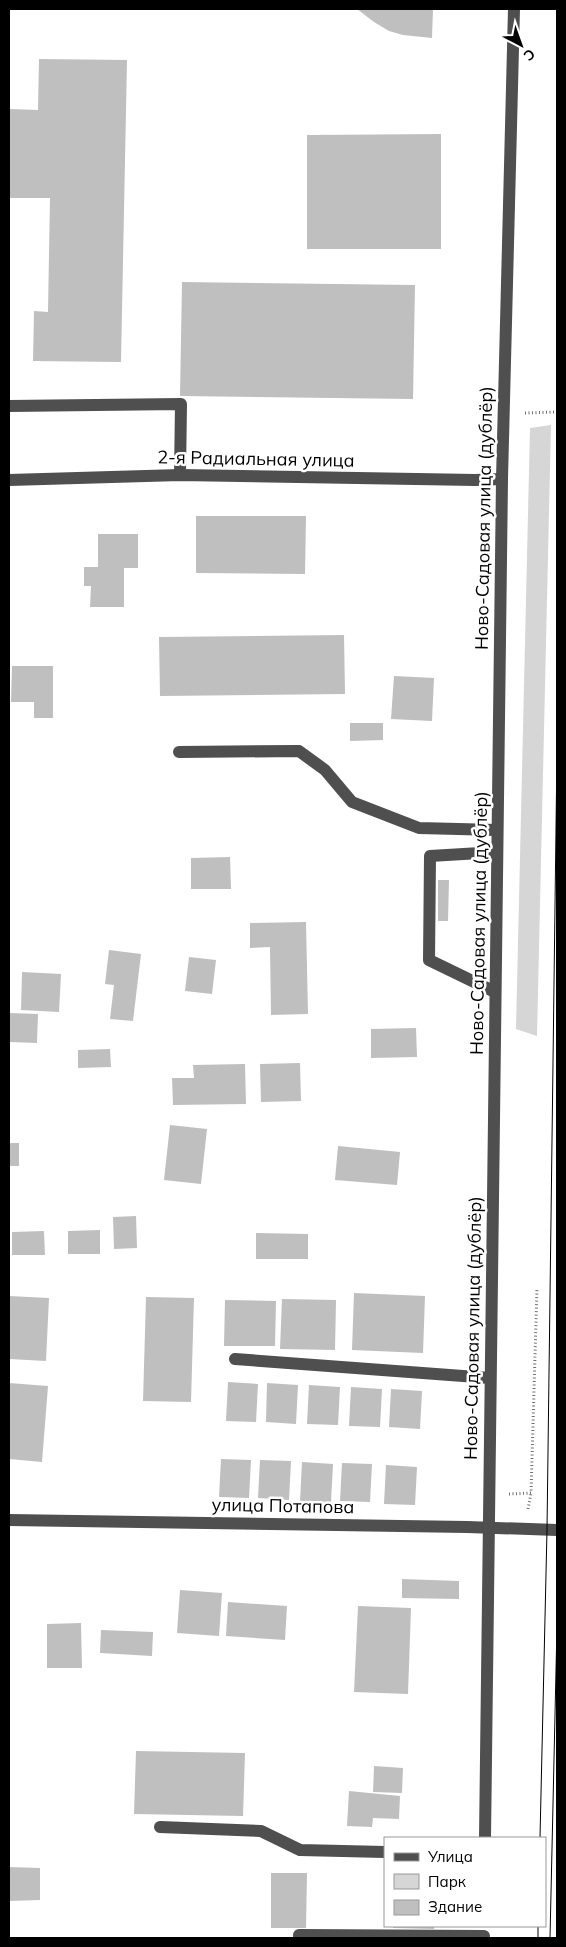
<svg xmlns="http://www.w3.org/2000/svg" width="566" height="1947" font-family="Mulish,sans-serif">
  <style>
    .green { fill: #d6d6d6 }
    .building { fill: #bfbfbf }
    .lines { fill: none; stroke-linecap: round; stroke-linejoin: round }
    .path { stroke: #717171; stroke-width: 3; stroke-dasharray: 1 2.5; stroke-linecap: butt }
    .minor { stroke: #4f4f4f; stroke-width: 12 }
    .tram { stroke: #000; stroke-width: 1 }
    .labels { text-anchor: middle; stroke-width: 5; stroke-linejoin: round; paint-order: stroke }
    .street-label { font-size: 18px; fill: #000; stroke: #fff }
  </style>
  <rect width="100%" height="100%" fill="#fff"/>
  <!-- green -->
  <polygon class="green" points="551,425 537,1036 516,1029 530,428"/>
  <!-- building -->
  <g class="building">
    <polygon points="357,9 433,9 432,38 403,35 389,31 374,22"/>
    <polygon points="39,59 127,60 121,362 33,361 34,311 48,312 50,198 9,198 9,109 38,110"/>
    <polygon points="441,134 441,249 307,249 307,135"/>
    <polygon points="182,282 415,285 413,399 180,396"/>
    <polygon points="196,516 306,516 305,574 196,573"/>
    <polygon points="98,534 138,534 138,568 124,568 124,607 90,607 91,586 84,586 84,567 98,567"/>
    <polygon points="344,635 345,694 160,696 159,637"/>
    <polygon points="12,666 53,666 53,718 34,718 34,702 11,702"/>
    <polygon points="394,676 434,678 432,721 391,719"/>
    <polygon points="350,723 383,723 383,740 350,741"/>
    <polygon points="230,857 231,889 191,889 191,858"/>
    <polygon points="438,880 449,880 448,921 438,921"/>
    <polygon points="306,922 308,1014 271,1015 270,947 250,948 250,923"/>
    <polygon points="109,950 141,954 133,1021 110,1019 114,985 105,984"/>
    <polygon points="189,957 216,960 212,994 185,991"/>
    <polygon points="22,972 61,974 59,1012 21,1010"/>
    <polygon points="9,1013 38,1014 37,1043 9,1042"/>
    <polygon points="416,1028 417,1057 371,1058 371,1029"/>
    <polygon points="110,1049 111,1067 78,1068 78,1050"/>
    <polygon points="300,1063 301,1101 261,1102 260,1064"/>
    <polygon points="245,1064 246,1104 173,1105 172,1078 194,1078 193,1065"/>
    <polygon points="170,1125 207,1129 201,1184 164,1180"/>
    <rect x="9" y="1143" width="10" height="23"/>
    <polygon points="338,1146 400,1152 397,1185 335,1180"/>
    <polygon points="136,1216 137,1248 114,1249 113,1217"/>
    <polygon points="100,1230 100,1254 68,1254 68,1231"/>
    <polygon points="44,1231 45,1255 12,1255 12,1232"/>
    <polygon points="256,1233 308,1234 308,1259 256,1259"/>
    <polygon points="354,1293 425,1296 423,1353 352,1350"/>
    <polygon points="9,1296 49,1298 46,1361 9,1359"/>
    <polygon points="146,1297 194,1298 191,1402 143,1401"/>
    <polygon points="282,1299 336,1300 335,1350 280,1349"/>
    <polygon points="225,1300 276,1301 275,1346 224,1346"/>
    <polygon points="228,1382 258,1384 256,1422 226,1421"/>
    <polygon points="9,1383 48,1386 42,1462 9,1459"/>
    <polygon points="267,1383 298,1385 296,1424 266,1422"/>
    <polygon points="309,1385 340,1387 338,1425 307,1424"/>
    <polygon points="351,1387 382,1389 380,1427 349,1426"/>
    <polygon points="391,1389 422,1391 420,1429 389,1427"/>
    <polygon points="221,1459 251,1460 249,1498 219,1497"/>
    <polygon points="260,1460 291,1461 289,1500 258,1498"/>
    <polygon points="302,1462 333,1464 331,1502 300,1501"/>
    <polygon points="342,1463 372,1464 370,1502 340,1501"/>
    <polygon points="386,1465 417,1467 415,1505 384,1504"/>
    <polygon points="402,1579 459,1581 459,1599 402,1598"/>
    <polygon points="180,1590 222,1593 219,1636 177,1633"/>
    <polygon points="228,1602 287,1606 285,1640 226,1636"/>
    <polygon points="358,1606 411,1608 408,1694 354,1692"/>
    <polygon points="81,1623 82,1668 47,1668 47,1624"/>
    <polygon points="101,1630 153,1632 152,1656 100,1653"/>
    <polygon points="136,1751 245,1753 243,1816 134,1814"/>
    <polygon points="374,1766 403,1768 402,1793 373,1792"/>
    <polygon points="349,1791 400,1796 399,1819 373,1818 372,1827 347,1826"/>
    <polygon points="9,1867 40,1868 40,1900 9,1901"/>
    <polygon points="271,1873 307,1873 306,1928 271,1928"/>
    <polygon points="393,1926 434,1926 434,1929 393,1928"/>
  </g>
  <g class="lines">
    <!-- path -->
    <g class="path">
      <polyline points="525,413 557,412"/>
      <polyline points="509,1494 531,1493 537,1288"/>
      <polyline points="528,1509 531,1493"/>
    </g>
    <!-- minor -->
    <g class="minor">
      <polyline points="9,406 181,404 180,475"/>
      <polyline points="9,480 180,475 475,480 502,479"/>
      <polyline points="179,752 299,751 325,770 352,802 419,828 497,830"/>
      <polyline points="495,992 429,960 430,856 497,852"/>
      <polyline points="235,1359 490,1378"/>
      <polyline points="9,1520 467,1527 557,1530"/>
      <polyline points="160,1827 261,1831 300,1850 385,1852"/>
      <polyline points="485,1838 502,479 514,9"/>
      <polyline points="299,1938 299,1935 484,1936"/>
    </g>
    <!-- tram -->
    <g class="tram">
      <polyline points="540,1838 547,1530 557,751"/>
      <polyline points="538,1938 538,1926"/>
      <polyline points="550,1938 557,1626"/>
    </g>
  </g>
  <g class="labels">
    <!-- street labels -->
    <g class="street-label">
      <text transform="translate(256 459) rotate(1)" y="6">2-я Радиальная улица</text>
      <text transform="translate(484 518) rotate(-89)" y="6">Ново-Садовая улица (дублёр)</text>
      <text transform="translate(479 923) rotate(-89)" y="6">Ново-Садовая улица (дублёр)</text>
      <text transform="translate(473 1328) rotate(-89)" y="6">Ново-Садовая улица (дублёр)</text>
      <text transform="translate(283 1506) rotate(1)" y="6">улица Потапова</text>
    </g>
  </g>
  <!-- border -->
  <rect width="566" height="1947" fill="none" stroke="#000000" stroke-width="20"/>
  <!-- legend -->
  <rect x="384" y="1837" width="162" height="90" fill="#ffffff" stroke="#999999"/>
  <rect x="394" y="1853" width="25" height="8" fill="#4f4f4f" stroke="#999999"/>
  <text x="428" y="1862" font-size="15" fill="#000000">Улица</text>
  <rect x="394" y="1874" width="25" height="15" fill="#d6d6d6" stroke="#999999"/>
  <text x="428" y="1887" font-size="15" fill="#000000">Парк</text>
  <rect x="394" y="1900" width="25" height="15" fill="#bfbfbf" stroke="#999999"/>
  <text x="428" y="1912" font-size="15" fill="#000000">Здание</text>
  <!-- north arrow -->
  <g transform="translate(521 45) rotate(139)" stroke="#ffffff" stroke-width="4" paint-order="stroke">
  <path d="M0-4L9 19L0 12L-9 19Z" fill="#000000"/>
  <text y="-8" font-size="14" font-weight="bold" text-anchor="middle" fill="#000000">С</text>
  </g>
</svg>
